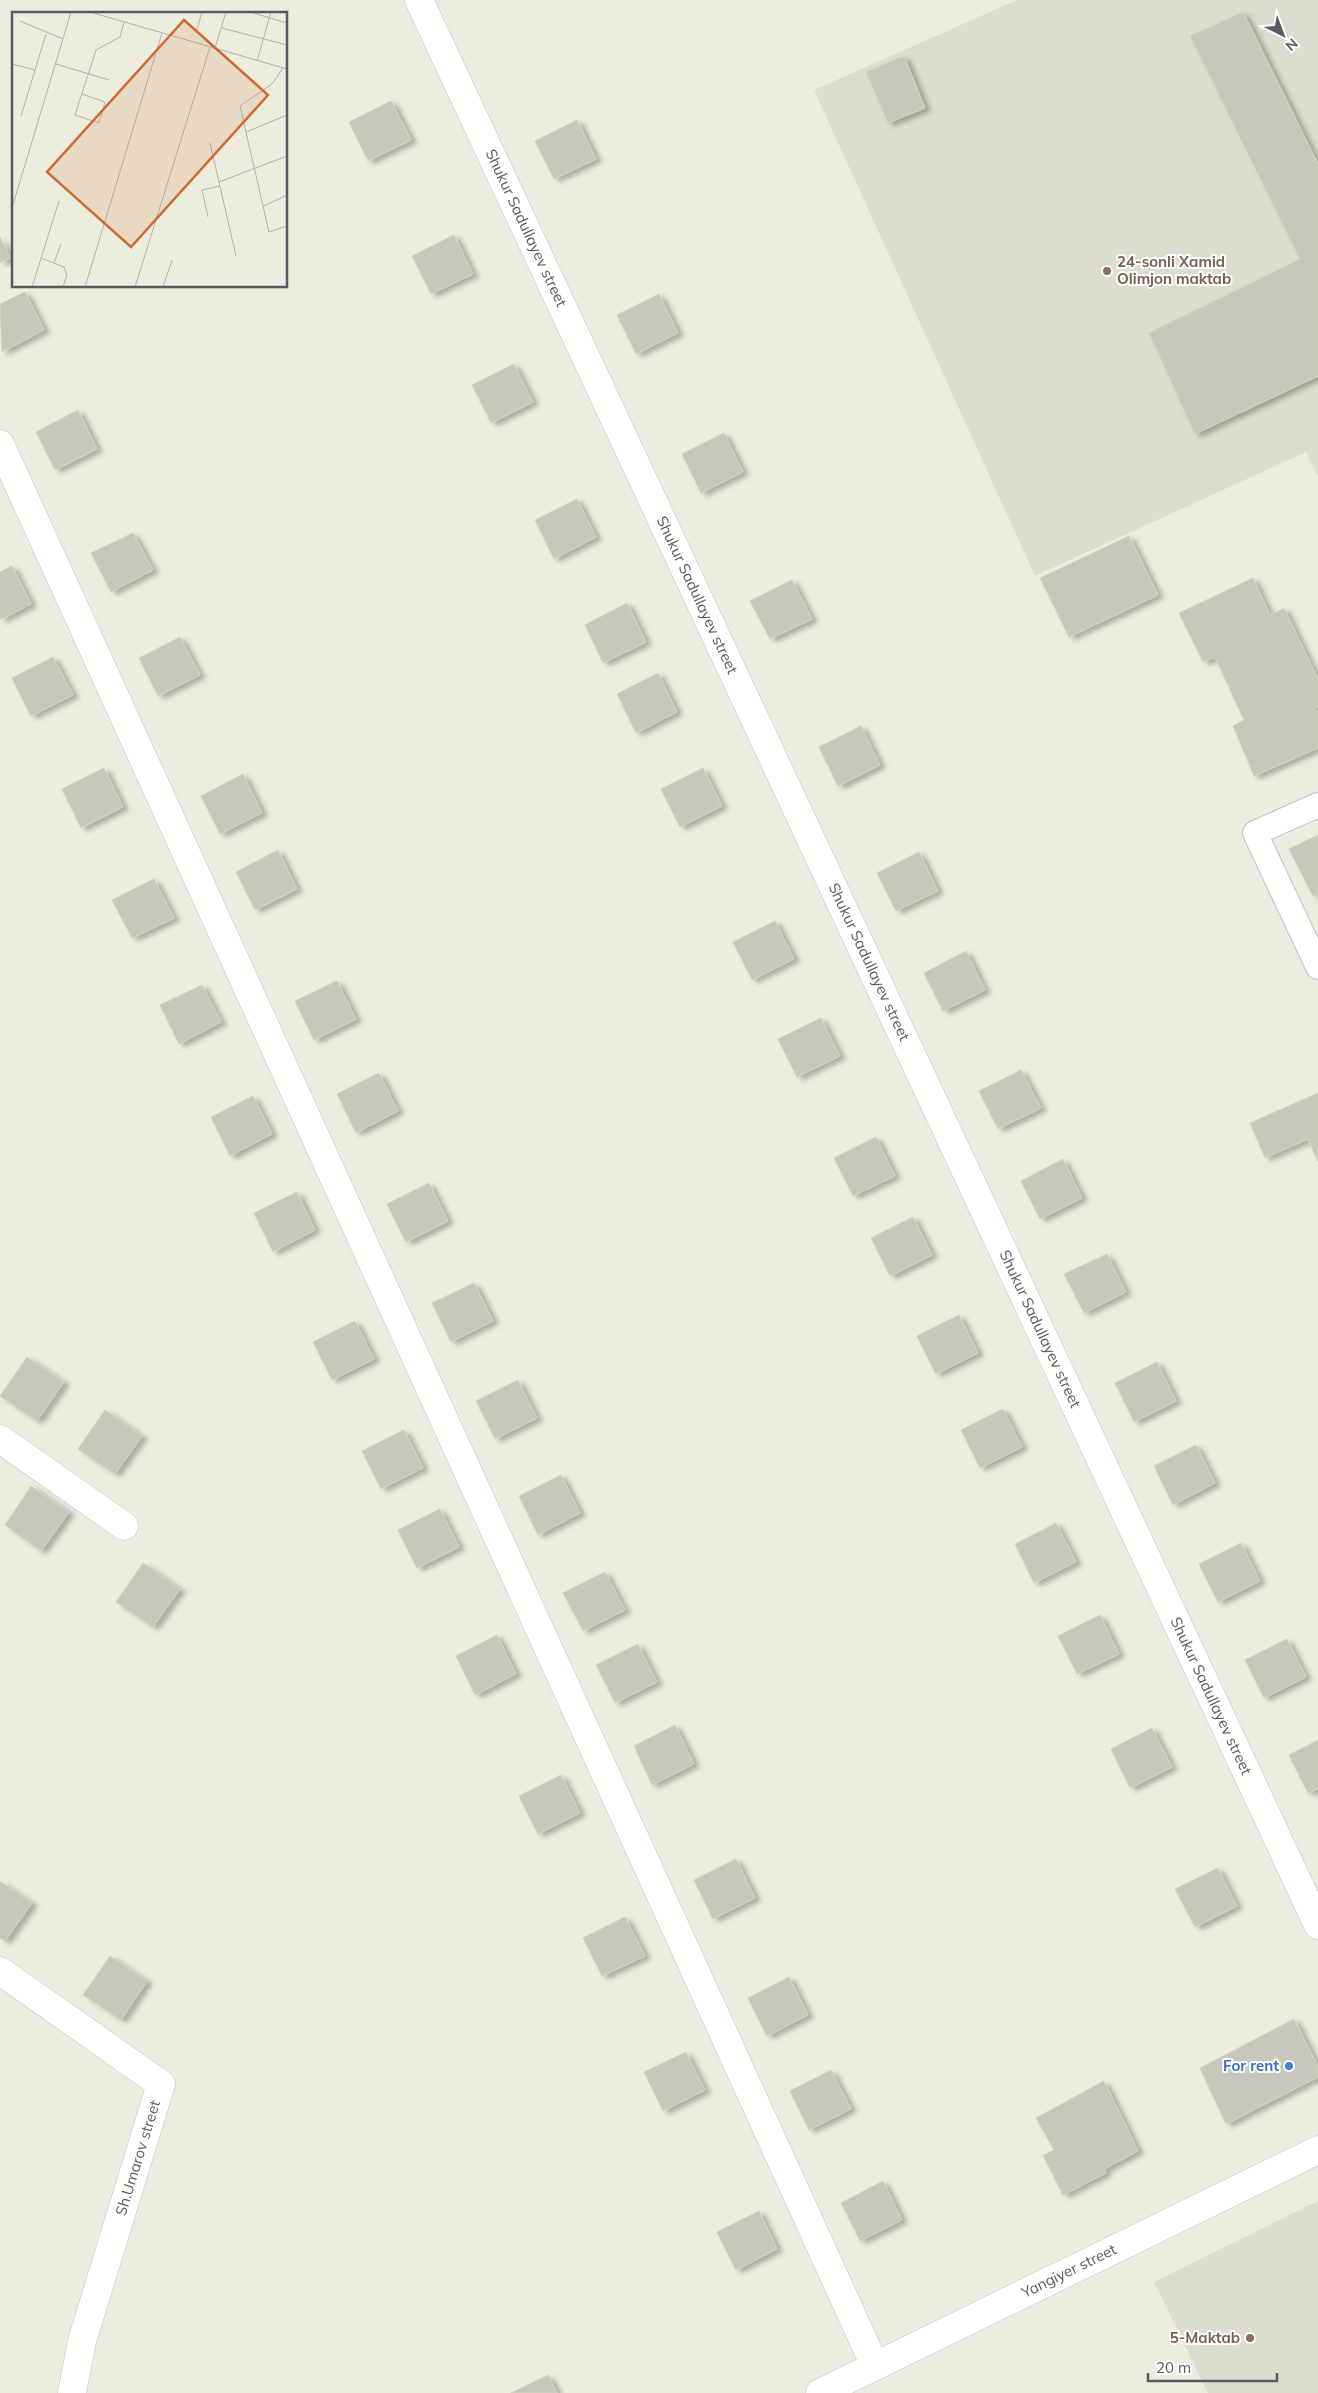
<svg xmlns="http://www.w3.org/2000/svg" width="1318" height="2393" font-family="Mulish,sans-serif">
  <style>
    .education { fill: #dcddce }
    .building { fill: #c7c7bc; stroke: #d2d2bd; filter: url(#shadow) }
    .lines { fill: none; stroke-linecap: round; stroke-linejoin: round }
    .lane-casing { stroke: #bfc0c8; stroke-width: 26 }
    .street-casing { stroke: #bfc0c8; stroke-width: 29 }
    .secondary-casing { stroke: #c1c2cc; stroke-width: 29 }
    .lane { stroke: #fff; stroke-width: 24 }
    .street { stroke: #fff; stroke-width: 28 }
    .secondary { stroke: #fff; stroke-width: 28 }
    .education-dot { fill: #8d6e63; stroke: #fff; stroke-width: 2 }
    .shop-dot { fill: #3f7fe0; stroke: #fff; stroke-width: 2 }
    .labels { text-anchor: middle; stroke-width: 4; stroke-linejoin: round; paint-order: stroke }
    .street-label { font-size: 15px; fill: #585a62; stroke: #fff }
    .education-label { font-size: 15px; font-weight: bold; fill: #785e54; stroke: #fff; text-anchor: start }
    .shop-label { font-size: 15px; font-weight: bold; fill: #366cbe; stroke: #fff; text-anchor: end }
    .inset-road { fill: none; stroke: #b1b2ad; stroke-width: 1 }
    .view { fill: #ce6a2e; fill-opacity: 0.15; stroke: #ce6a2e; stroke-width: 2.5 }
    .inset-edge { fill: none; stroke: #585a62; stroke-width: 2.5 }
  </style>
  <defs>
    <filter id="shadow"><feDropShadow dx="5.5" dy="3" stdDeviation="2.5" flood-color="#0004"/></filter>
  </defs>
  <rect width="100%" height="100%" fill="#eceddf"/>
  <!-- education -->
  <g class="education">
    <polygon points="1017,0 1318,0 1318,476 1306,452 1035,576 814,90"/>
    <polygon points="1318,2201 1318,2393 1208,2393 1154,2282"/>
  </g>
  <!-- building -->
  <g class="building">
    <polygon points="1243,12 1318,164 1318,376 1195,434 1149,333 1300,259 1190,36"/>
    <polygon points="904,56 925,108 888,123 866,72"/>
    <polygon points="391,101 411,140 368,161 349,122"/>
    <polygon points="577,120 596,159 554,179 535,141"/>
    <polygon points="454,235 473,274 431,294 412,256"/>
    <polygon points="0,237 10,258 0,263"/>
    <polygon points="25,292 44,330 2,352 0,304"/>
    <polygon points="659,294 678,333 636,354 617,315"/>
    <polygon points="514,364 533,402 491,423 472,385"/>
    <polygon points="78,410 97,449 55,470 36,432"/>
    <polygon points="724,433 743,472 701,493 682,454"/>
    <polygon points="577,499 596,537 554,559 535,520"/>
    <polygon points="133,533 153,570 111,592 91,553"/>
    <polygon points="1129,536 1158,595 1069,637 1040,578"/>
    <polygon points="12,566 31,604 0,620 0,572"/>
    <polygon points="1253,578 1270,615 1284,608 1318,680 1318,707 1315,708 1318,714 1318,748 1254,776 1233,726 1244,720 1215,657 1203,662 1179,613"/>
    <polygon points="792,580 812,619 770,639 750,601"/>
    <polygon points="627,603 646,642 603,663 585,625"/>
    <polygon points="180,637 200,675 158,696 139,658"/>
    <polygon points="53,657 73,695 31,716 12,678"/>
    <polygon points="658,673 677,712 636,733 617,694"/>
    <polygon points="861,726 880,765 838,786 819,747"/>
    <polygon points="104,768 123,807 81,828 62,789"/>
    <polygon points="703,768 722,806 680,827 661,789"/>
    <polygon points="243,774 262,813 220,834 201,796"/>
    <polygon points="1318,835 1318,894 1313,896 1289,849"/>
    <polygon points="278,850 297,889 255,910 236,872"/>
    <polygon points="919,852 938,891 896,911 877,873"/>
    <polygon points="154,879 174,918 132,938 112,900"/>
    <polygon points="775,921 794,959 752,980 733,942"/>
    <polygon points="966,951 985,990 943,1011 924,973"/>
    <polygon points="337,981 356,1019 314,1040 295,1001"/>
    <polygon points="202,985 221,1022 179,1044 160,1005"/>
    <polygon points="821,1018 840,1056 797,1077 778,1039"/>
    <polygon points="1021,1070 1041,1108 998,1129 979,1091"/>
    <polygon points="379,1073 398,1111 356,1133 337,1094"/>
    <polygon points="1318,1093 1318,1161 1308,1139 1265,1158 1250,1123"/>
    <polygon points="253,1096 272,1134 230,1156 211,1117"/>
    <polygon points="876,1137 895,1176 853,1196 834,1158"/>
    <polygon points="1063,1159 1082,1198 1040,1219 1021,1181"/>
    <polygon points="429,1183 448,1221 406,1242 387,1204"/>
    <polygon points="297,1192 315,1230 273,1252 254,1213"/>
    <polygon points="913,1217 932,1255 890,1276 871,1238"/>
    <polygon points="1107,1254 1126,1292 1084,1313 1064,1274"/>
    <polygon points="474,1283 493,1321 451,1342 432,1303"/>
    <polygon points="959,1315 978,1353 936,1374 917,1336"/>
    <polygon points="355,1321 374,1359 332,1380 313,1342"/>
    <polygon points="27,1357 64,1382 37,1421 0,1396"/>
    <polygon points="1157,1362 1176,1401 1134,1422 1115,1383"/>
    <polygon points="518,1380 537,1418 495,1439 476,1401"/>
    <polygon points="1003,1409 1022,1447 980,1468 961,1430"/>
    <polygon points="105,1410 142,1436 115,1474 78,1449"/>
    <polygon points="404,1430 423,1468 381,1489 362,1451"/>
    <polygon points="1196,1445 1215,1483 1173,1505 1154,1466"/>
    <polygon points="561,1475 580,1513 538,1535 519,1496"/>
    <polygon points="31,1486 69,1512 41,1551 5,1525"/>
    <polygon points="440,1509 459,1547 417,1568 398,1530"/>
    <polygon points="1056,1523 1076,1562 1034,1583 1015,1544"/>
    <polygon points="1241,1543 1260,1581 1218,1602 1199,1564"/>
    <polygon points="143,1563 180,1589 153,1627 116,1602"/>
    <polygon points="605,1572 625,1610 583,1631 563,1593"/>
    <polygon points="1100,1615 1119,1654 1077,1674 1058,1636"/>
    <polygon points="497,1635 516,1674 475,1695 456,1656"/>
    <polygon points="1287,1639 1306,1677 1264,1698 1245,1660"/>
    <polygon points="638,1644 657,1682 615,1703 596,1665"/>
    <polygon points="675,1725 694,1764 652,1785 634,1746"/>
    <polygon points="1152,1728 1172,1767 1130,1788 1111,1749"/>
    <polygon points="1318,1740 1318,1788 1308,1793 1289,1755"/>
    <polygon points="561,1775 580,1813 538,1834 519,1796"/>
    <polygon points="736,1859 755,1898 713,1919 694,1880"/>
    <polygon points="1218,1868 1237,1906 1195,1927 1175,1889"/>
    <polygon points="0,1881 32,1903 5,1941 0,1938"/>
    <polygon points="625,1917 645,1956 602,1976 583,1938"/>
    <polygon points="110,1956 147,1981 121,2020 83,1995"/>
    <polygon points="789,1977 808,2015 767,2036 748,1998"/>
    <polygon points="1294,2019 1318,2067 1318,2077 1226,2124 1200,2068"/>
    <polygon points="686,2052 705,2090 663,2111 644,2072"/>
    <polygon points="831,2070 851,2109 809,2130 790,2091"/>
    <polygon points="1104,2081 1138,2151 1104,2169 1106,2173 1063,2195 1043,2155 1054,2150 1036,2118"/>
    <polygon points="883,2181 902,2220 860,2241 841,2203"/>
    <polygon points="759,2211 777,2249 736,2270 717,2232"/>
    <polygon points="548,2375 557,2393 511,2393"/>
  </g>
  <g class="lines">
    <!-- lane casing -->
    <g class="lane-casing">
      <polyline id="lane" points="1318,805 1255,833 1318,967"/>
    </g>
    <!-- street casing -->
    <g class="street-casing">
      <g id="street">
        <polyline points="419,0 1318,1925"/>
        <polyline points="0,444 875,2366"/>
        <polyline points="0,1439 124,1526"/>
        <polyline points="0,1971 161,2084 82,2341 72,2393"/>
      </g>
    </g>
    <!-- secondary casing -->
    <g class="secondary-casing">
      <polyline id="secondary" points="820,2393 1318,2150"/>
    </g>
    <!-- lane -->
    <use href="#lane" class="lane"/>
    <!-- street -->
    <use href="#street" class="street"/>
    <!-- secondary -->
    <use href="#secondary" class="secondary"/>
  </g>
  <!-- markers -->
  <g class="education-dot">
    <circle cx="1107" cy="271" r="5"/>
    <circle cx="1250" cy="2338" r="5"/>
  </g>
  <circle class="shop-dot" cx="1289" cy="2066" r="5"/>
  <g class="labels">
    <!-- street labels -->
    <g class="street-label">
      <text transform="translate(526 228) rotate(65)" y="5">Shukur Sadullayev street</text>
      <text transform="translate(697 595) rotate(65)" y="5">Shukur Sadullayev street</text>
      <text transform="translate(869 962) rotate(65)" y="5">Shukur Sadullayev street</text>
      <text transform="translate(1040 1329) rotate(65)" y="5">Shukur Sadullayev street</text>
      <text transform="translate(1211 1696) rotate(65)" y="5">Shukur Sadullayev street</text>
      <text transform="translate(138 2158) rotate(-73)" y="5">Sh.Umarov street</text>
      <text transform="translate(1069 2271) rotate(-26)" y="5">Yangiyer street</text>
    </g>
    <!-- education labels -->
    <g class="education-label">
      <text x="1117" y="267">24-sonli Xamid<tspan x="1117" dy="17">Olimjon maktab</tspan></text>
      <text x="1240" y="2343" text-anchor="end">5-Maktab</text>
    </g>
    <!-- shop labels -->
    <g class="shop-label">
      <text x="1279" y="2071">For rent</text>
    </g>
  </g>
  <!-- overview -->
  <g transform="translate(12 12)">
    <rect width="275" height="275" fill="#eceddf"/>
    <path class="inset-road" d="M78,0l197,57M238,0l37,11M8,9l43,18M210,16l65,17M185,18l5,-18M203,36l11,-36M245,49l14,-49M0,52l23,6M44,52l53,16M271,56l-11,16 -32,22 29,126 18,-6M70,82l23,8 -6,21 -24,-8 21,-65 24,-13 4,-15M9,104l25,-82M234,120l41,-17M198,131l26,113M207,170l68,-26M252,194l23,-11M0,196l59,-196M196,205l-6,-27 18,-4M29,246l23,9 3,8 -4,12M42,251l7,-19M20,275l27,-86M73,275l77,-254M123,275l75,-240M151,275l9,-27"/>
    <path class="view" d="M172,8l84,75 -137,152 -84,-75z"/>
    <rect width="275" height="275" class="inset-edge"/>
  </g>
  <!-- north arrow -->
  <g transform="translate(1283 35) rotate(138)" stroke="#ffffff" stroke-width="4" paint-order="stroke">
  <path d="M0-4L9 19L0 12L-9 19Z" fill="#585a62"/>
  <text y="-8" font-size="14" font-weight="bold" text-anchor="middle" fill="#585a62">N</text>
  </g>
  <!-- scale -->
  <path d="M1148 2373v8h129v-8" fill="none" stroke="#585a62" stroke-width="2.5"/>
  <text x="1156" y="2373" font-size="15" fill="#585a62" stroke="#ffffff" stroke-width="4" paint-order="stroke">20 m</text>
</svg>
